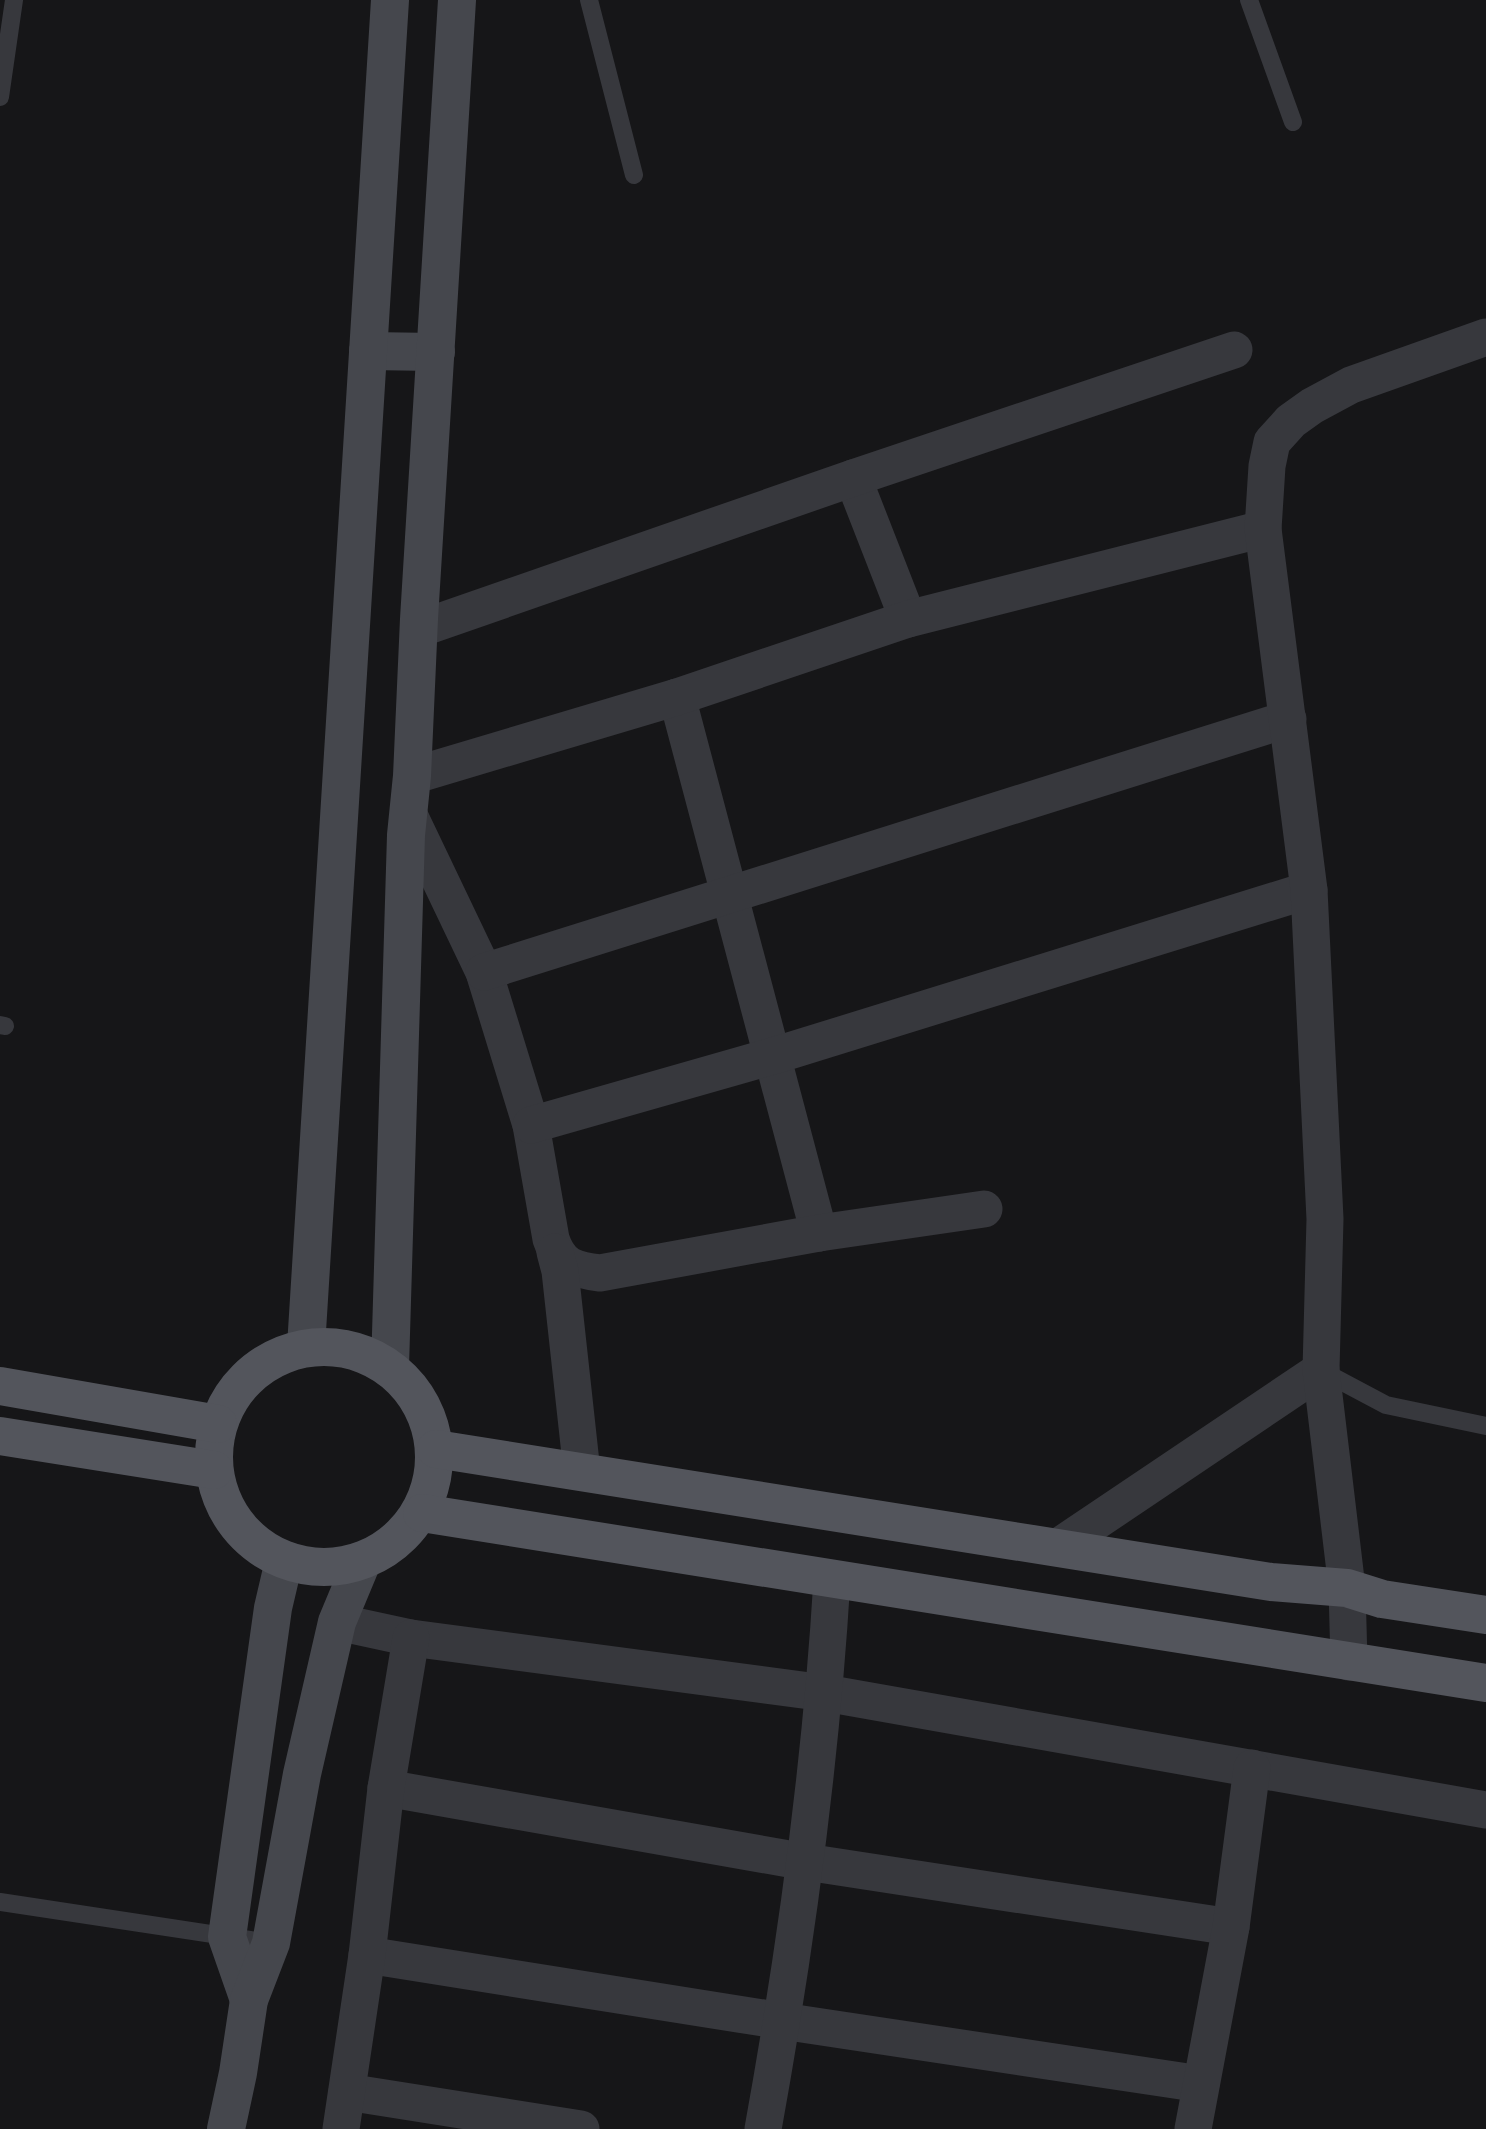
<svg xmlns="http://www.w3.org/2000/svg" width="1486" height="2129" font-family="Signika,sans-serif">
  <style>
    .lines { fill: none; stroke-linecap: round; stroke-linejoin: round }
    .service { stroke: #37383d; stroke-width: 18 }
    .minor { stroke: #37383d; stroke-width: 37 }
    .secondary { stroke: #45474d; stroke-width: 38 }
    .primary { stroke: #53555c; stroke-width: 38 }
  </style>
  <rect width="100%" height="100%" fill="#161618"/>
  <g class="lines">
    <!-- service -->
    <g class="service">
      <polyline points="589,0 634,175"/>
      <polyline points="1249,0 1293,122"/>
      <polyline points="0,97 14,0"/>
      <polyline points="0,1025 5,1026"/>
      <polyline points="1322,1371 1386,1405 1486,1426"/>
      <polyline points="0,1902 271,1943"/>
    </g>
    <!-- minor -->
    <g class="minor">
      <polyline points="853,478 908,619"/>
      <polyline points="419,629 853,478 1234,350"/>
      <polyline points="677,697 819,1233"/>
      <polyline points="412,776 677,697 908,619 1263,529"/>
      <path d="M409,815l75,157 47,153 20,114c9,27 23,31 49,34l219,-40 165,-24"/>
      <polyline points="484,972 1288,719"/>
      <polyline points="531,1125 773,1056 1309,890"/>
      <polyline points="555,1252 560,1271 582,1472"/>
      <polyline points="1058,1547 1321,1370"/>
      <polyline points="337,1622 411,1638 825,1693 1486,1810"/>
      <polyline points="1349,1662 1347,1588 1321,1370 1325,1219 1309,890 1263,529 1267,466 1272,442 1291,421 1312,406 1351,385 1486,337"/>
      <polyline points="386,1788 806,1862 1231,1927"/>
      <polyline points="367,1955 782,2021 1201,2084"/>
      <polyline points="347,2092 581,2129"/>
      <polyline points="341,2129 367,1955 386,1788 411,1638"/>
      <path d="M763,2129c33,-182 58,-365 69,-550"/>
      <polyline points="1193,2129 1231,1927 1252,1768"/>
    </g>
    <!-- secondary -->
    <g class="secondary">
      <polyline points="368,351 436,352"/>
      <polyline points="306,1347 390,0"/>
      <polyline points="390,1367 406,835 412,776 419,619 457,0"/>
      <polyline points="249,2000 227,1937 273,1608 284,1561"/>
      <polyline points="226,2129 238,2073 249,2000 271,1943 302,1774 337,1622 362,1562"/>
    </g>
    <!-- primary -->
    <g class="primary">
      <circle cx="324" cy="1457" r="110"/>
      <polyline points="0,1386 218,1424"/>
      <polyline points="0,1436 214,1470"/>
      <polyline points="436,1449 1271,1582 1347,1588 1382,1599 1486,1615"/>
      <polyline points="422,1513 1486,1683"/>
    </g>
  </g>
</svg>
